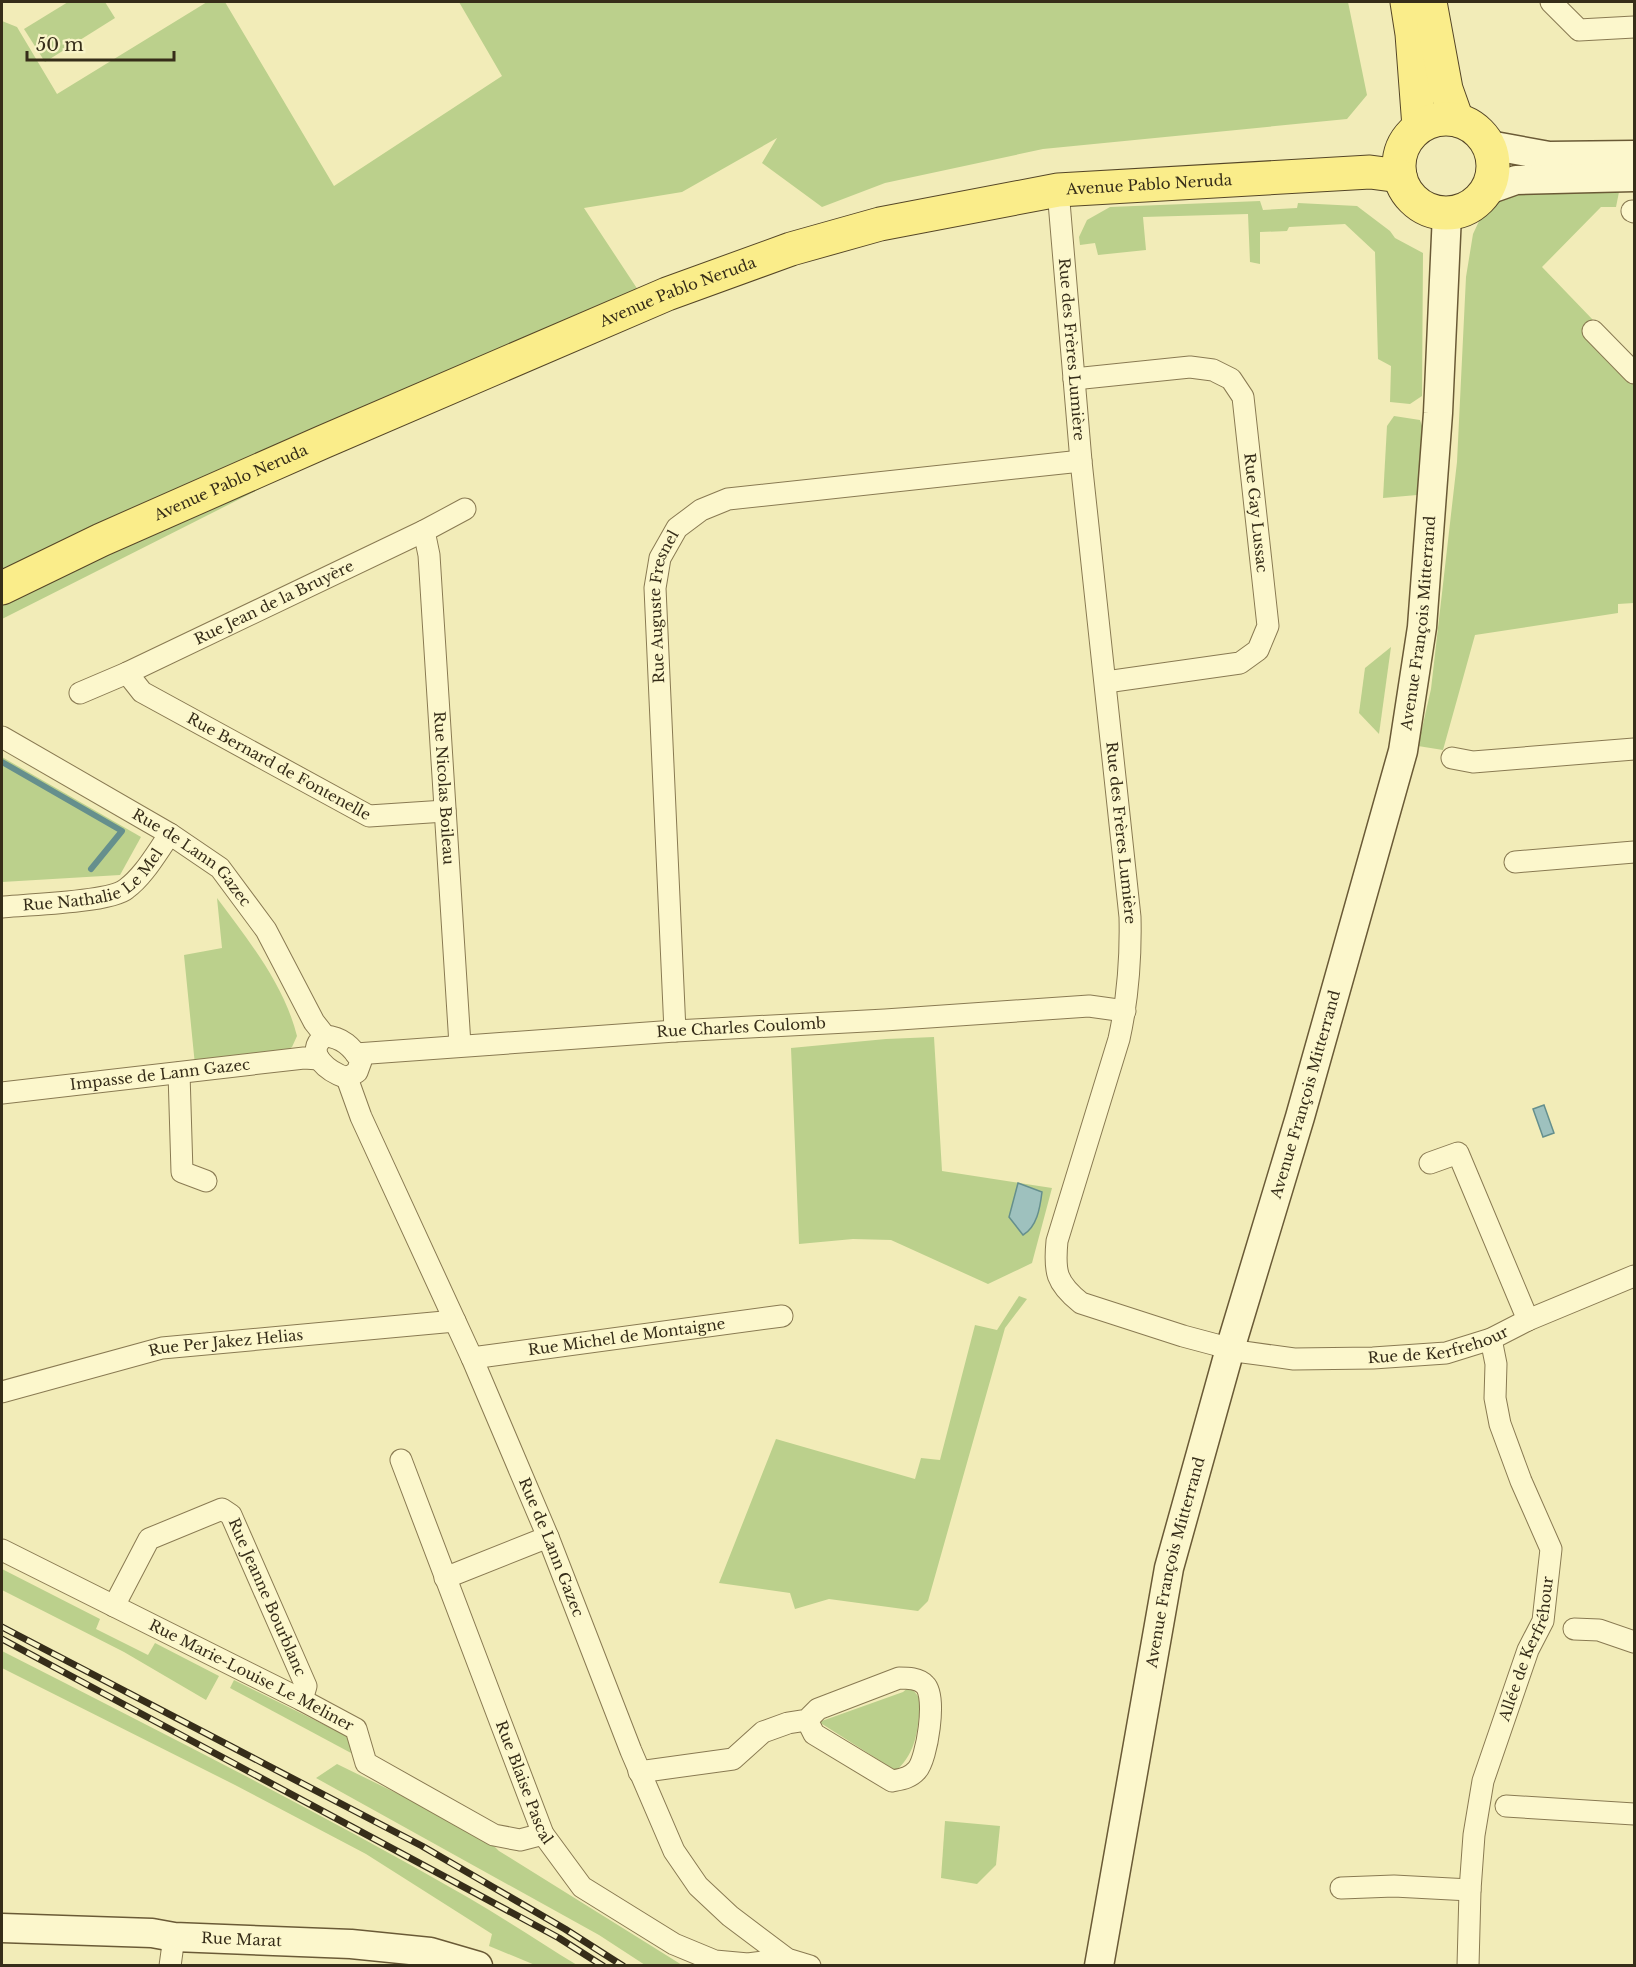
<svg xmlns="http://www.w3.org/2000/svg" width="1636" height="1967" font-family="'Libre Baskerville',serif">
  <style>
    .green { fill: #bbd08c }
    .water { fill: #9ec1be; stroke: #658f8d; stroke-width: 1.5 }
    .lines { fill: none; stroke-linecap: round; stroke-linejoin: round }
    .stream { stroke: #658f8d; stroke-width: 6 }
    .minor-casing { stroke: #897a52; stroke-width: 23 }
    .secondary-casing { stroke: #6a5a36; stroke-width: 31 }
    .primary-casing { stroke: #554627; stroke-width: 35 }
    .minor { stroke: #fcf7cc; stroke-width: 21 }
    .secondary { stroke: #fcf7cc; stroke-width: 28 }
    .primary { stroke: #faed8a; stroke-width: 33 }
    .rail-casing { stroke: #362d19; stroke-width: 7 }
    .rail { stroke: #f8f4c8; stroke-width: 4.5; stroke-dasharray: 14; stroke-linecap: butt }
    .labels { text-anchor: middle; stroke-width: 4.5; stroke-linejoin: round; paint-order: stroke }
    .street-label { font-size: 15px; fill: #362d19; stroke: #f8f4c8 }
  </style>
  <rect width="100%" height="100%" fill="#f2ecb8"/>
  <!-- green -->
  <g class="green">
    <polygon points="68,2 105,2 115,18 45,62 24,29"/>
    <polygon points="207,2 225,2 334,186 502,76 459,2 1348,2 1367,95 1347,119 1043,149 885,183 822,207 762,163 777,138 682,192 584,208 642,296 2,619 2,21 17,27 57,94"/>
    <polygon points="1619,192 1616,207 1601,207 1542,267 1594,321 1582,332 1634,384 1634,603 1618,604 1618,613 1475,635 1443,750 1418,746 1431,689 1457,462 1466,277 1473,234 1481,217 1493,203 1509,194"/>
    <polygon points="1260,201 1263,210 1297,208 1298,203 1357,206 1390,231 1395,238 1423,253 1422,396 1410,404 1390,402 1391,366 1378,359 1375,252 1345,224 1289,227 1287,231 1260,232 1260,264 1250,262 1248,214 1143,217 1146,250 1098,255 1095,243 1080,245 1079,237 1087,220 1110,207"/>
    <polygon points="1394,416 1420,420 1423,429 1417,495 1383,498 1387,426"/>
    <polygon points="1391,647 1379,734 1359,713 1365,668"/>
    <polygon points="2,757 141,837 120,875 2,882"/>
    <path d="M217,898c31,42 67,86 80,138l-5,11 -12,7 -85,11 -11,-110 38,-7z"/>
    <polygon points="934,1037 942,1171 1052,1188 1032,1263 988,1284 891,1240 853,1239 799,1244 791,1048 886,1039"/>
    <polygon points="1019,1296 1027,1299 1005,1328 928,1601 918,1611 829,1599 795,1609 790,1593 719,1583 776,1439 915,1479 921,1458 940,1460 975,1325 997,1330"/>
    <polygon points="2,1569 100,1619 96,1629 148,1655 155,1643 219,1676 206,1700 124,1652 2,1590"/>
    <path d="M2,1651c157,80 314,159 467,247 36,21 72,45 108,67h-42l-46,-19 3,-12 -126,-80 -131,-69 -233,-117z"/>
    <polygon points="234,1680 349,1737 351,1753 230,1688"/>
    <path d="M910,1686l11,14c-4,30 -3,50 -25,71l-77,-49 84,-30z"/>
    <polygon points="337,1764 484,1836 499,1851 682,1965 645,1965 599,1935 316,1778"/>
    <polygon points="945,1821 1000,1826 996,1865 977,1884 941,1878"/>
  </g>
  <!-- water -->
  <g class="water">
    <polygon points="1544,1105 1554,1133 1543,1137 1533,1109"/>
    <path d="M1018,1183l24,9c-2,16 -5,35 -19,43l-14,-18z"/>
  </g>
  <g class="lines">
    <!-- stream -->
    <polyline class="stream" points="2,762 122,831 91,869"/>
    <!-- minor casing -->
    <g class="minor-casing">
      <g id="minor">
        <polyline points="1551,2 1579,30 1634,27"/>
        <path id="s1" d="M1058,190l23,271 49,456c1,42 -2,81 -11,122l-62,202c-3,31 -1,42 24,62l102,33 60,16 51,7 79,-1 73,-5 45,-14 37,-19 106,-44"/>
        <polyline points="1632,211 1634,212"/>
        <polyline points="1593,331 1634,373"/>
        <path id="s2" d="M1074,379l116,-12 23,3 18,9 12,18 25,229 -10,24 -18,13 -134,19"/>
        <path id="s3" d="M424,531l5,24 31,490"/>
        <path id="s4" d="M127,673l15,19 227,124 76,-5"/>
        <path id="s5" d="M80,693l47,-20 297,-142 41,-22"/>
        <path id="s6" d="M2,737l168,97 50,34 46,62 48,92 11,14"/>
        <polyline points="1452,758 1473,762 1634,749"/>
        <polyline points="1515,862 1634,852"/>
        <path id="s7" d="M2,907c24,-2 109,-5 124,-18 18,-13 31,-37 44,-55"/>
        <path id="s8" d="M675,1031l-20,-443 5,-30 17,-30 24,-18 27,-11 353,-38"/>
        <path d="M325,1036c17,1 27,11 36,25l-4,11 -10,6c-18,-6 -45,-25 -22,-42z"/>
        <path id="s9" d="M356,1054l319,-23 210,-11 204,-14 36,5"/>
        <polyline points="179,1073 182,1172 206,1181"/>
        <path id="s10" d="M347,1078l14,39 111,241 76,179 83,214 43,100 24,35 32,30 57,43 23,7"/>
        <path id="s11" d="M2,1093l302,-35 15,1"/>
        <polyline points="1430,1163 1458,1153 1528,1320"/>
        <path id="s12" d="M472,1358l310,-42"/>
        <path id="s13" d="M2,1392l160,-44 293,-27"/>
        <path id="s14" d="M401,1460l142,374 39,53 92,57 41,17 33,3 39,-5"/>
        <path id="s15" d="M2,1550l300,150 54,29 10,34 128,72 26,5 23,-6"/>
        <polyline points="445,1578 548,1537"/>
        <path id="s16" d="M114,1606l35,-67 73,-30 9,6 75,171 -4,14"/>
        <polyline points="1574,1629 1599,1630 1634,1642"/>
        <path d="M639,1772l94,-13 30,-27 25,-9 19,-3 11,-11 81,-31c8,0 20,0 26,7 12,11 2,74 -8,85 -7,8 -15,9 -25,11l-78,-47 -7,-14"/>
        <polyline points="1506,1806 1634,1814"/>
        <polyline points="1341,1888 1394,1886 1470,1890"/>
        <polyline points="170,1966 174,1937"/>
        <path id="s17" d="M1468,1966l2,-76 4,-55 9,-54 45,-131 15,-29 8,-72 -30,-68 -21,-57 -5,-26 1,-34 -5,-25"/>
      </g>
    </g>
    <!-- secondary casing -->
    <g class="secondary-casing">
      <g id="secondary">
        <polyline points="1489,145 1549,156 1634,155"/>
        <polyline points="1485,191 1516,180 1634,177"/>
        <path id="s18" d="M2,1928l150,5 22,4 177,7 79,8 48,14"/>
        <path id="s19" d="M1099,1966l70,-398 61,-219 70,-232 103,-366 19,-124 16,-214 9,-199"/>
      </g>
    </g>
    <!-- primary casing -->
    <g class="primary-casing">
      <g id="primary">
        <polyline points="1407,2 1412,34 1419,127"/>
        <polyline points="1430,2 1446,89 1457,120"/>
        <circle cx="1446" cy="166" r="47"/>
        <path id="s20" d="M2,588l99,-48 222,-98 344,-148 124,-45 89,-25 178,-34 312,-18 30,4"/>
      </g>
    </g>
    <!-- minor -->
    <use href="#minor" class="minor"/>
    <!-- secondary -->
    <use href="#secondary" class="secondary"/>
    <!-- primary -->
    <use href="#primary" class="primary"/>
    <!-- rail casing -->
    <g class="rail-casing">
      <g id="rail">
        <polyline points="2,1627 422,1846 565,1929 623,1966"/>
        <polyline points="2,1639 559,1938 603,1966"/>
      </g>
    </g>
    <!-- rail -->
    <use href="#rail" class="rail"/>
  </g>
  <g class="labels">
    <!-- street labels -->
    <g class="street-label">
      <text dy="5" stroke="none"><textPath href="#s20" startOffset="1224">Avenue Pablo Neruda</textPath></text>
      <text dy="5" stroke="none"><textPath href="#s20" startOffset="738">Avenue Pablo Neruda</textPath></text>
      <text dy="5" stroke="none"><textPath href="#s1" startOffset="160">Rue des Frères Lumière</textPath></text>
      <text dy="5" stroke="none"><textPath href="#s20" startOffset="252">Avenue Pablo Neruda</textPath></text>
      <text dy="5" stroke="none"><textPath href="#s2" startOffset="298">Rue Gay Lussac</textPath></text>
      <text dy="5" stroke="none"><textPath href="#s5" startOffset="214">Rue Jean de la Bruyère</textPath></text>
      <text dy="5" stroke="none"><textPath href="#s8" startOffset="426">Rue Auguste Fresnel</textPath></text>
      <text dy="5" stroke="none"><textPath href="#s19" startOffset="1383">Avenue François Mitterrand</textPath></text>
      <text dy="5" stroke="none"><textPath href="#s4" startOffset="180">Rue Bernard de Fontenelle</textPath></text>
      <text dy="5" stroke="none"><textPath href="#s3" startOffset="258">Rue Nicolas Boileau</textPath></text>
      <text dy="5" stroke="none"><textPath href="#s1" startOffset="646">Rue des Frères Lumière</textPath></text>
      <text dy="5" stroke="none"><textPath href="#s6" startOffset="226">Rue de Lann Gazec</textPath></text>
      <text dy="5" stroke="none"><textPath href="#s7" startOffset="99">Rue Nathalie Le Mel</textPath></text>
      <text dy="5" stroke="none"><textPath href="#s9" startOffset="386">Rue Charles Coulomb</textPath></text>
      <text dy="5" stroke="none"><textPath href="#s11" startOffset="159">Impasse de Lann Gazec</textPath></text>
      <text dy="5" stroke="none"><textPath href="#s19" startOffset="897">Avenue François Mitterrand</textPath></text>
      <text dy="5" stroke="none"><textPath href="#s12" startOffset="156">Rue Michel de Montaigne</textPath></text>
      <text dy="5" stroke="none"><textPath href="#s1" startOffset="1502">Rue de Kerfrehour</textPath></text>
      <text dy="5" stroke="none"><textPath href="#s13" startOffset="230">Rue Per Jakez Helias</textPath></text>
      <text dy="5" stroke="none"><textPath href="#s10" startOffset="512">Rue de Lann Gazec</textPath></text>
      <text dy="5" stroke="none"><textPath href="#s19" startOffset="411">Avenue François Mitterrand</textPath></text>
      <text dy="5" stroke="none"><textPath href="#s16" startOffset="255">Rue Jeanne Bourblanc</textPath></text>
      <text dy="5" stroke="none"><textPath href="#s17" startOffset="326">Allée de Kerfréhour</textPath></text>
      <text dy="5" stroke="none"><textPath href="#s15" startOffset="279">Rue Marie-Louise Le Meliner</textPath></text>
      <text dy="5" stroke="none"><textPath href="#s14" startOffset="345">Rue Blaise Pascal</textPath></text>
      <text dy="5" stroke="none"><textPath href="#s18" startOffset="240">Rue Marat</textPath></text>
    </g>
  </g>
  <!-- border -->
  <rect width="1636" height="1967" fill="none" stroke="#362d19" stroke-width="6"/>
  <!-- scale -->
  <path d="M27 51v9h147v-9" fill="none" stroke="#362d19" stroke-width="3"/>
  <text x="36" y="51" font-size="18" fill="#362d19" stroke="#f8f4c8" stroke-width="4.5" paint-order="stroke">50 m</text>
</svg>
